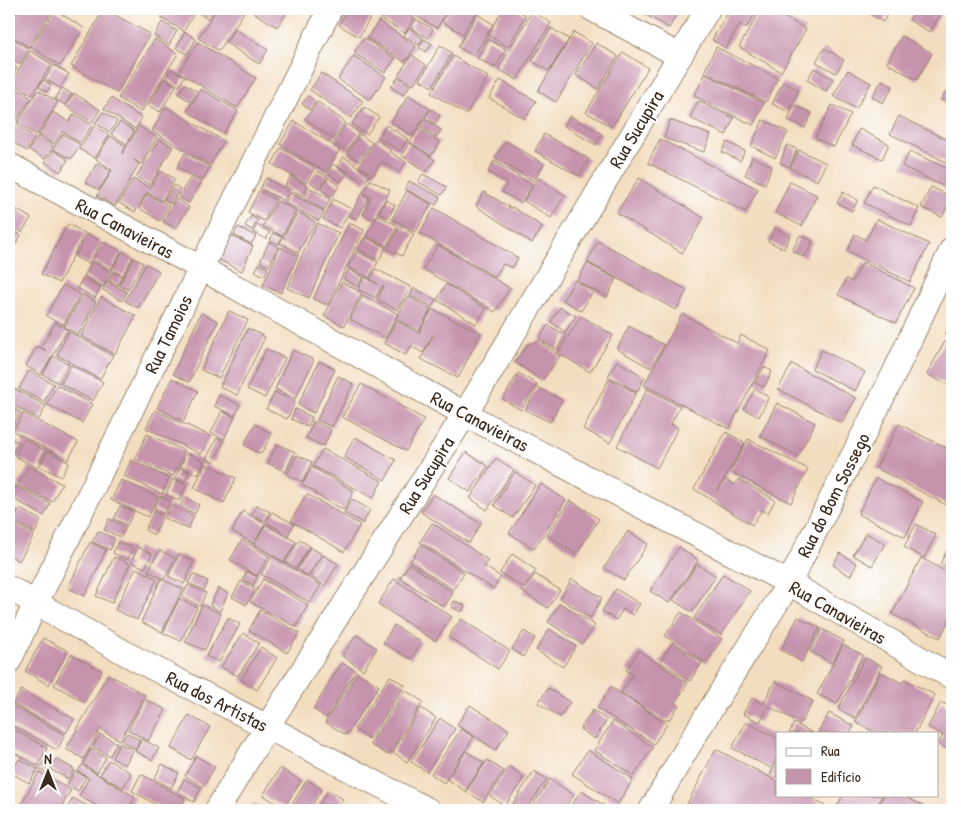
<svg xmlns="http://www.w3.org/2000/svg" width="961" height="819" font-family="'Patrick Hand',sans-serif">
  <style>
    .building { fill: #c693ad }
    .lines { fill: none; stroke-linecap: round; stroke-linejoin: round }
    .minor-casing { stroke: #97846e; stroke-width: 26 }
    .minor { stroke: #fff; stroke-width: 24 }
    .labels { text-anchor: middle; stroke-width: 4; stroke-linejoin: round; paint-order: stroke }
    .street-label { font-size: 19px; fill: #3b2a1e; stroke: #fff }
  </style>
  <rect width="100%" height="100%" fill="#fff"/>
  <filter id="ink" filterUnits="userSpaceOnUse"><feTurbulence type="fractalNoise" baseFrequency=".02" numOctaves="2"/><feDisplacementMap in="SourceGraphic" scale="10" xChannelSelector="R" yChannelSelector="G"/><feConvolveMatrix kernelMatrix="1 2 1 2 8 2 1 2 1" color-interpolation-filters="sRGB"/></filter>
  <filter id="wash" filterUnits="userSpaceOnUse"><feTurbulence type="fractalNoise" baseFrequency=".0096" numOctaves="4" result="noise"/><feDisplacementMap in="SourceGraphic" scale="20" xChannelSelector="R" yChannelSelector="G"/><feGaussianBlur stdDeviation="1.12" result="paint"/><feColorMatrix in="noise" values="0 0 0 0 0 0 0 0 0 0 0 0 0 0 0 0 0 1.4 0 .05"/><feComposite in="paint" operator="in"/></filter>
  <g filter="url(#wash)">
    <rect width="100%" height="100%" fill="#f3ddbf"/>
    <g id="blocks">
      <!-- building -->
      <g class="building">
        <polygon points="9,9 17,9 9,22"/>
        <polygon points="19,9 53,9 29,47 9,34 9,26"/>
        <polygon points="104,9 150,34 117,93 71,66"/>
        <polygon points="167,9 182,9 193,15 184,31 161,18"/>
        <polygon points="192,9 215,9 208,19"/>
        <polygon points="217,9 238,9 244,12 219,51 198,38"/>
        <polygon points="248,9 278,9 286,14 277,27"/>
        <polygon points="348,9 361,9 372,15 359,37 339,25"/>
        <polygon points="366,9 382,9 378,16"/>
        <polygon points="387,9 397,9 414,18 405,33 381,19"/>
        <polygon points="420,9 448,9 437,28 416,16"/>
        <polygon points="450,9 478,9 463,34 442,22"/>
        <polygon points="503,9 515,9 526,15 508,47 488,35"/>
        <polygon points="636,9 680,9 669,28"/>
        <polygon points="730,9 758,9 746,28 740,24 726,48 712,40"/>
        <polygon points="761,9 770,9 806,29 781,72 739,47"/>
        <polygon points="874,9 890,9 883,22 870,14"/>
        <polygon points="916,9 932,9 941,14 930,32 909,20"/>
        <polygon points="55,10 84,28 60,66 31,47"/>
        <polygon points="532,11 551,23 517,80 498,69"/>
        <polygon points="477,14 493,24 474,56 458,47"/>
        <polygon points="416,19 433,29 428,38 411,28"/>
        <polygon points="379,21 416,46 405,62 367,38"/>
        <polygon points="162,22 177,31 169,45 154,36"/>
        <polygon points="409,28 423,38 419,45 404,36"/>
        <polygon points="551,28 569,39 549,71 532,61"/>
        <polygon points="235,29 268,50 259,64 226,43"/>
        <polygon points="185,32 196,39 187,54 176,48"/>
        <polygon points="574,32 592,43 556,102 538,91"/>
        <polygon points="9,36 29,49 20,64 9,57"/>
        <polygon points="902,36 932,53 917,80 887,63"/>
        <polygon points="364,38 395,58 385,73 354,53"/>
        <polygon points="155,39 178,54 141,112 118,98"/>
        <polygon points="424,39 432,44 426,52 419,47"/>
        <polygon points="488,39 506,49 495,68 477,58"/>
        <polygon points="198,42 256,78 237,108 179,72"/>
        <polygon points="596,43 618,56 598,89 576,75"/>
        <polygon points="440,45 452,53 432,87 420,80"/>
        <polygon points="716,47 778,78 766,102 704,72"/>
        <polygon points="824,48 844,60 836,73 816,62"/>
        <polygon points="30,51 52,64 32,95 11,82"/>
        <polygon points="623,52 648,68 612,127 586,112"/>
        <polygon points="412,55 426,65 413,85 398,75"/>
        <polygon points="354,56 386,77 370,100 338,79"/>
        <polygon points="453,56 488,77 466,114 431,93"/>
        <polygon points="9,62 17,68 9,81"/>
        <polygon points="54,65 69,74 60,88 45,79"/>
        <polygon points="814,68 833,79 826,91 807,80"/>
        <polygon points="171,69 185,76 179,86 166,78"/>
        <polygon points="848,70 871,83 856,109 833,96"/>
        <polygon points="321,73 363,101 351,118 310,90"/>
        <polygon points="705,74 764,103 753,125 694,96"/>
        <polygon points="398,77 410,85 404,95 391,87"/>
        <polygon points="164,79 176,86 160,112 148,105"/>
        <polygon points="43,80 51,85 47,92 39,87"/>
        <polygon points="500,80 536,101 525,119 489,98"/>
        <polygon points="882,80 893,86 883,103 872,97"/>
        <polygon points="783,82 799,90 789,112 772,104"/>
        <polygon points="185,84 198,92 192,102 178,94"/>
        <polygon points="11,85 31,98 17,119 9,114 9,89"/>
        <polygon points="62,88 72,94 65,105 55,99"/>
        <polygon points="201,89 238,111 223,134 187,111"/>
        <polygon points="947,89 952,91 952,105 941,100"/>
        <polygon points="38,90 58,102 37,135 17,123"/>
        <polygon points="74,93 100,110 92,122 66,106"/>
        <polygon points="409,95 430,109 412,136 391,122"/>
        <polygon points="308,96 316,102 310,110 302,104"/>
        <polygon points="111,98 142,118 135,129 104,109"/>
        <polygon points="698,101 734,118 726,135 690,118"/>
        <polygon points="318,102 345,122 333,139 305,119"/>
        <polygon points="794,105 812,113 805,128 788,120"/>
        <polygon points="832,105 851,114 834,147 815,138"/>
        <polygon points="166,107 224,141 210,165 152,131"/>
        <polygon points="364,107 379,117 367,134 352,124"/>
        <polygon points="431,109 440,116 435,124 425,117"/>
        <polygon points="53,112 69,122 74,114 92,125 80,143 62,131 54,144 39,135"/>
        <polygon points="103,112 117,121 110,132 95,123"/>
        <polygon points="570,116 602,134 596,145 564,126"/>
        <polygon points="899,116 952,142 952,154 948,163 890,134"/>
        <polygon points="425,119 441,130 436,137 420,126"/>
        <polygon points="670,120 711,135 704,152 664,138"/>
        <polygon points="763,120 788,132 775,158 751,146"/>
        <polygon points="294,121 340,149 326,172 280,144"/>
        <polygon points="120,122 134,131 127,144 111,134"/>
        <polygon points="346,124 359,132 347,151 334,142"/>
        <polygon points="386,125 408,139 400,151 378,137"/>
        <polygon points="17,126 35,137 27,151 9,140"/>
        <polygon points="94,126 109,135 95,158 79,149"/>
        <polygon points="139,126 157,137 141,164 134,160 139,164 115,206 97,196 112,170 96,159 110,136 126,146 122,154"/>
        <polygon points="419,128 440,142 431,156 410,142"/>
        <polygon points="859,129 889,144 882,159 852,145"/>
        <polygon points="63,134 80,145 71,159 53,149"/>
        <polygon points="360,134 372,143 359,161 347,153"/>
        <polygon points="544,134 589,159 579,176 535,151"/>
        <polygon points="38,136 53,146 45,159 29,150"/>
        <polygon points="159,139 173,147 150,185 136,177"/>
        <polygon points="376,139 390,149 389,151 406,162 399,172 382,161 373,175 359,166"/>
        <polygon points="660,139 758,189 746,212 648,163"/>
        <polygon points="506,141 544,164 534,181 495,158"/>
        <polygon points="727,142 745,151 740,161 722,152"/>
        <polygon points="410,143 435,160 426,172 401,155"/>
        <polygon points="787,145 797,149 790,167 780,163"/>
        <polygon points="281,148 315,167 306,183 272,164"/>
        <polygon points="53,150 68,160 60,172 45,162"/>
        <polygon points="799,150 826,163 817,181 790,168"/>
        <polygon points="910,151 952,171 952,191 902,166"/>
        <polygon points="185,153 210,167 202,181 177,167"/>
        <polygon points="344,157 370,175 365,183 338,166"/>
        <polygon points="752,157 772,166 765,184 745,175"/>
        <polygon points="494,161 533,185 521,203 502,192 507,183 488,172"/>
        <polygon points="97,163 111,171 99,190 85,182"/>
        <polygon points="333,164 347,173 341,182 327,173"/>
        <polygon points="160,171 175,179 162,201 147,192 135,212 119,203 133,179 150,188"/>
        <polygon points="317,171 328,177 320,189 310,182"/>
        <polygon points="423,174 447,187 442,195 418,182"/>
        <polygon points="291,176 308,186 303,196 285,186"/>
        <polygon points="191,177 201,183 189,203 178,197"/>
        <polygon points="266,178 289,191 284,201 260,189"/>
        <polygon points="328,178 339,186 332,197 321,189"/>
        <polygon points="538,178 565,195 551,218 524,201"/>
        <polygon points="639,178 704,218 682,253 617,213"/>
        <polygon points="370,180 390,190 374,220 363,214 371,197 363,193"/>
        <polygon points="409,181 440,197 436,205 405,189"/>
        <polygon points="790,182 817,195 802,226 775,213"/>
        <polygon points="174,185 180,189 171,204 164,200"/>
        <polygon points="873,185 919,208 911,226 864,203"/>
        <polygon points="931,187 952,197 942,217 921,207"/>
        <polygon points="310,188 330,199 324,210 304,199"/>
        <polygon points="259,191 276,200 264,221 248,212"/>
        <polygon points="407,191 431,204 416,232 392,219"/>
        <polygon points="484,192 511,208 512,207 543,227 532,243 476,206"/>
        <polygon points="843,192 858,200 852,211 837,203"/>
        <polygon points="291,193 324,212 319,221 285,203"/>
        <polygon points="362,193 369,197 357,219 350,216"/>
        <polygon points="147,194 169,206 160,221 139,208"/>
        <polygon points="176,199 189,207 176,229 163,221"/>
        <polygon points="333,199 351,209 340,228 323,219"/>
        <polygon points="386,200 395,205 388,218 379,213"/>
        <polygon points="278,201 296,211 282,236 263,226"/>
        <polygon points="9,205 31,218 22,232 9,224"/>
        <polygon points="434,208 518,258 512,268 503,264 495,277 420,233"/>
        <polygon points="298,212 315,222 298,253 280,243 283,237 286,239 283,237"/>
        <polygon points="378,215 398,226 387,246 366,236"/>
        <polygon points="251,216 258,220 252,230 245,226"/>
        <polygon points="877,219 929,244 910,282 847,251 855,234 866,240"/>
        <polygon points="317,223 339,233 309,298 287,288"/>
        <polygon points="349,223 364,230 328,305 313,299"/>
        <polygon points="68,224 85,233 59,283 41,274"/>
        <polygon points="257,225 270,232 266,239 253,232"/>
        <polygon points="400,226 414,234 402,256 388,249"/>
        <polygon points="238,227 256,236 251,244 234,235"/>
        <polygon points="9,228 21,235 9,255"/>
        <polygon points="775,228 790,236 784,249 768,241"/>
        <polygon points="273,233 282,237 279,244 270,241"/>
        <polygon points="87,234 101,241 89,264 75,257"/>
        <polygon points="230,235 253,246 242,271 219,260"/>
        <polygon points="800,235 813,241 805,257 792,251"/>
        <polygon points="365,237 386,247 379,260 358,249"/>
        <polygon points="598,241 687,290 676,310 587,262"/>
        <polygon points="103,242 121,251 111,270 93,260"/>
        <polygon points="269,242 278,247 269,266 260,262"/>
        <polygon points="438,245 510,288 495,312 423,269"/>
        <polygon points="280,247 298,256 281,293 263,285"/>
        <polygon points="357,251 378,262 369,278 348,267"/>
        <polygon points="122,252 133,257 123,276 112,270"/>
        <polygon points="134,258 143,263 128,290 119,285"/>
        <polygon points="92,262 111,272 103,287 84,276"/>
        <polygon points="863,262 914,288 896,323 838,295 846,279 852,282"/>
        <polygon points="587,263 616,279 607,297 577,281"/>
        <polygon points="146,264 159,271 138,308 125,301"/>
        <polygon points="259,264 268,268 264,276 255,271"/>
        <polygon points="349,269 363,277 358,287 344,279"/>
        <polygon points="376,269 411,287 397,310 377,299 384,286 382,286 375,298 358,289 365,277 378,284 370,279"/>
        <polygon points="113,272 122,276 118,285 109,280"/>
        <polygon points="83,278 101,287 95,298 77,288"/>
        <polygon points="575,280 593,292 581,311 563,300"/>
        <polygon points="107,281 127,292 122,301 103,290"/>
        <polygon points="342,282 362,293 344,326 324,316"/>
        <polygon points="446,284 486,309 476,324 437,300"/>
        <polygon points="63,285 80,294 63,325 46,316"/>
        <polygon points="414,288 436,300 432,307 410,296"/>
        <polygon points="82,294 96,302 78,335 64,327"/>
        <polygon points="363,295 398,314 385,338 350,319"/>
        <polygon points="101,297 136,316 115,354 81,336"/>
        <polygon points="408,297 431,309 419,331 396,319"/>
        <polygon points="560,307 576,316 565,332 551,322"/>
        <polygon points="432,309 481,333 458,378 421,359 433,335 423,353 411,346 406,355 384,343 396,321 419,333"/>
        <polygon points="229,311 248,320 219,378 201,370"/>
        <polygon points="201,313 218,321 189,382 173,374"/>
        <polygon points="682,314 737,343 741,335 770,350 729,429 644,385"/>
        <polygon points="581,316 613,335 590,372 558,353"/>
        <polygon points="952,320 952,338 945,335"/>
        <polygon points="55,323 68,330 41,375 26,366 37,346 46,351 41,347"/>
        <polygon points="548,325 566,335 557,350 539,339"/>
        <polygon points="629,326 664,345 651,368 617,349"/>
        <polygon points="248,328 265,337 237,395 220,387"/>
        <polygon points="69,332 113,355 100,379 57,355"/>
        <polygon points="539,341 560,356 542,381 515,362 528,344"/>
        <polygon points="945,341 952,344 952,387 927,374"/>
        <polygon points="266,349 285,358 265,398 247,389"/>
        <polygon points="293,350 314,360 295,399 275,389"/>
        <polygon points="822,350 865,372 855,391 812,369"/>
        <polygon points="53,356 69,364 59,383 43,375"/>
        <polygon points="319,361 335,369 314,413 298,405"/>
        <polygon points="617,361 645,377 637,392 608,376"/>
        <polygon points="792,364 856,398 842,423 778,389"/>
        <polygon points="71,365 103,382 93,401 61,384"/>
        <polygon points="764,367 772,371 764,387 755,383"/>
        <polygon points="29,371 54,384 44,402 19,389"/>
        <polygon points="518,373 537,384 521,410 503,399"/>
        <polygon points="338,376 353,384 332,427 317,420"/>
        <polygon points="172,378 198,391 184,421 157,408"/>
        <polygon points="609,379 636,393 610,443 583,429"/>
        <polygon points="361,384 424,419 406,451 342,417"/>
        <polygon points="57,385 92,404 82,423 47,404"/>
        <polygon points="11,387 46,406 39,419 9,403 9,390"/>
        <polygon points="537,387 562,400 550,422 525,410"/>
        <polygon points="647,389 680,406 671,424 678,428 657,468 617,446"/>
        <polygon points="755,389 769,397 759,417 744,409"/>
        <polygon points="275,392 295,402 287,419 266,409"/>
        <polygon points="219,395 240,405 235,416 214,406"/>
        <polygon points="777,403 815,423 798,456 760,436"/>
        <polygon points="9,406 20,412 10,431 9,431"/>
        <polygon points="295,409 312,417 308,427 291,419"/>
        <polygon points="155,410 210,436 201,454 146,428"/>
        <polygon points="222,411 235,417 224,439 211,433"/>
        <polygon points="23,413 78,442 68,460 13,431"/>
        <polygon points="314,421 331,430 324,446 306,438"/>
        <polygon points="255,424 272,434 261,454 244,445"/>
        <polygon points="899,424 952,451 952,508 876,468"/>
        <polygon points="726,432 745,443 717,491 725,479 735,485 739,479 775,500 768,513 762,510 752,525 694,489"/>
        <polygon points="147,434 185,451 173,476 135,459"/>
        <polygon points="355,437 396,460 385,480 344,457"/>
        <polygon points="9,438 19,443 12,455 9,453"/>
        <polygon points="217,438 224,441 214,462 206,459"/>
        <polygon points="24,439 46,451 37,468 15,456"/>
        <polygon points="748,439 808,469 791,503 730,472"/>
        <polygon points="277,444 295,452 286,472 268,463"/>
        <polygon points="323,449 382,481 373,498 313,466"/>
        <polygon points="48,451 69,463 61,477 40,466"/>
        <polygon points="466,452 488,466 470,492 449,478"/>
        <polygon points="187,453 204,461 198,475 180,466"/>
        <polygon points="297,455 312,462 303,482 287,475"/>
        <polygon points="496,458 514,470 487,510 470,498"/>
        <polygon points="131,460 169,478 162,494 124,476"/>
        <polygon points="205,464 236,478 224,503 194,488"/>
        <polygon points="29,466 62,484 52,502 18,485"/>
        <polygon points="312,467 354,491 344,510 315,494 316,492 302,485"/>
        <polygon points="180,468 189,472 184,483 175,478"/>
        <polygon points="515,472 535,485 513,518 494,505"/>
        <polygon points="876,478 923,502 905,537 858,514"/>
        <polygon points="173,479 186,485 179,501 166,495"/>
        <polygon points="121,480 158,497 148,517 111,500"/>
        <polygon points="541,484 566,500 534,549 509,533"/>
        <polygon points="16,486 50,504 44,516 10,497"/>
        <polygon points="307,494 360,525 344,552 291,521"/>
        <polygon points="433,494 481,524 469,543 421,512"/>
        <polygon points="160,496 171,501 164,514 154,508"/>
        <polygon points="184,497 199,505 195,514 180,506"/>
        <polygon points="352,499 370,510 363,523 344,513"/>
        <polygon points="570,500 599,519 576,554 547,535"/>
        <polygon points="171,505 194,516 188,529 164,518"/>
        <polygon points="257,505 270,512 265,521 252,514"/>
        <polygon points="9,506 18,511 11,523 9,522"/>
        <polygon points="120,506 134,512 127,525 114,519"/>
        <polygon points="20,509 41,520 35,533 13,521"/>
        <polygon points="154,511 163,516 154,535 145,530"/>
        <polygon points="243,511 265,524 254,544 232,531"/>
        <polygon points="272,512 294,524 288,535 266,522"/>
        <polygon points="109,519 126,527 121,537 104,530"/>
        <polygon points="432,523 488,560 484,566 501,577 493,589 420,542"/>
        <polygon points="14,524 34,535 19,561 9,555 9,534"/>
        <polygon points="266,524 296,542 284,562 254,544"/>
        <polygon points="916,524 936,535 924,558 904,547"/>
        <polygon points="98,531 115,539 110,550 92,542"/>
        <polygon points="628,531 648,544 624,580 604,568"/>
        <polygon points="866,533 885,544 872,566 853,555"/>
        <polygon points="242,540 269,556 257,576 230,560"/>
        <polygon points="299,540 310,546 296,568 285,562"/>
        <polygon points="952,540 952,570 940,564"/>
        <polygon points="90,542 106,550 85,596 68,588"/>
        <polygon points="118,542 133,548 127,560 113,553"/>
        <polygon points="421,545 464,573 453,590 410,562"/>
        <polygon points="138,547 152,554 145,568 131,562"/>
        <polygon points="310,547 322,554 308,576 297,569"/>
        <polygon points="679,547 698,560 669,603 650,591"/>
        <polygon points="159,550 175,558 164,579 148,571"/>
        <polygon points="840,553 857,564 850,576 833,565"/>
        <polygon points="179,554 194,561 184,584 168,576"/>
        <polygon points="512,554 536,570 524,588 500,573"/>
        <polygon points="323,555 338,564 325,586 310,576"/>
        <polygon points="272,556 321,585 310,603 261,574"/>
        <polygon points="114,557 130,564 112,603 96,596"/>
        <polygon points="921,558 951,574 945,586 952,590 952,614 940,638 892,614"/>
        <polygon points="409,564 453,593 444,607 400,578"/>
        <polygon points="697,564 716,576 692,612 673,600"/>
        <polygon points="136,568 157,579 137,620 115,610"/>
        <polygon points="247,571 257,577 253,585 243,580"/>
        <polygon points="193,574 208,581 204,590 188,583"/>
        <polygon points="535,574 560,590 548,608 523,592"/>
        <polygon points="723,574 750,591 721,635 694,618"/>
        <polygon points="161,579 183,589 162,632 141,622"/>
        <polygon points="263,579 308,605 296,627 250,602"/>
        <polygon points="394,579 452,617 435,641 378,604"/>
        <polygon points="572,579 602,598 590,618 560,598"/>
        <polygon points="241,581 255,589 246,605 232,597"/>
        <polygon points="188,585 206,593 200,606 182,597"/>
        <polygon points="218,588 228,593 220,611 210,606"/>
        <polygon points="616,589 640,604 633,615 623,609 616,620 602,611"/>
        <polygon points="179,599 197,607 181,641 163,633"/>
        <polygon points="454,601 465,605 462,612 451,607"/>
        <polygon points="560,603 595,625 582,644 548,622"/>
        <polygon points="202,605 221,614 205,650 185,642"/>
        <polygon points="260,610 299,633 287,653 249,630"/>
        <polygon points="681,612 722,639 706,663 665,636"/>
        <polygon points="798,617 820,628 802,662 781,650"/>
        <polygon points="228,618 240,624 219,662 206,656"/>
        <polygon points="461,619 510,651 498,669 448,637"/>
        <polygon points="394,625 421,642 411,659 383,643"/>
        <polygon points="549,629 576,646 563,667 536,650"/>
        <polygon points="822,629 844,641 832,663 810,651"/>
        <polygon points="524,631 535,638 523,657 512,649"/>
        <polygon points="243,633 259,643 238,676 221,667"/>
        <polygon points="356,635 377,648 363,670 342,656"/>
        <polygon points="43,638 68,651 49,685 25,671"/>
        <polygon points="672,643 702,662 690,681 660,662"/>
        <polygon points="843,645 863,655 837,704 817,694"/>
        <polygon points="261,647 277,658 257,690 241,680"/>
        <polygon points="639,651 688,683 675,703 679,705 669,720 667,718 665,721 621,693 633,675 626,670"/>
        <polygon points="71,654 102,671 84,702 54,685"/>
        <polygon points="865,658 882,666 855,718 838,709"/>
        <polygon points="342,663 356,671 326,718 313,709"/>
        <polygon points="881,672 902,683 904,679 935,695 915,733 876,733 855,722"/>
        <polygon points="358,673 379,686 346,735 325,722"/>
        <polygon points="108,674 145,695 120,740 100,729 84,759 66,749"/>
        <polygon points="390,676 405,685 370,739 354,729"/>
        <polygon points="775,681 813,701 801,723 768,706 760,722 743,714 752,698 763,704"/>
        <polygon points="611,687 667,724 654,744 597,708"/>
        <polygon points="548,688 570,702 560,717 538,703"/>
        <polygon points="21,690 74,719 66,733 13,704"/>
        <polygon points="405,690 423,702 388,755 370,744"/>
        <polygon points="145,699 166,710 148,741 128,730"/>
        <polygon points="941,702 952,708 952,752 938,744 943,735 928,727"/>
        <polygon points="11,705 65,735 57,750 9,724 9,709"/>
        <polygon points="470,705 509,730 496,750 457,725"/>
        <polygon points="421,708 436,718 407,762 393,752"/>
        <polygon points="593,710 607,720 595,739 580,729"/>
        <polygon points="829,713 854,726 850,733 818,733"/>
        <polygon points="189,715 210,727 191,760 171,748"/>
        <polygon points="440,718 455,729 427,772 411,762"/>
        <polygon points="613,721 653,747 634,776 594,750"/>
        <polygon points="746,722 777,738 777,757 771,768 732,748"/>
        <polygon points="794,723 813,733 789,733"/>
        <polygon points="9,727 47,748 38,766 9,750"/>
        <polygon points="461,729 474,737 444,783 431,774"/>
        <polygon points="127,733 140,740 136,749 122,741"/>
        <polygon points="100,734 117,743 110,756 93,747"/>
        <polygon points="142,739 159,748 152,760 135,751"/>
        <polygon points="120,743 133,750 125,765 112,758"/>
        <polygon points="91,749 106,757 97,773 83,764"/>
        <polygon points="716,749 777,781 777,795 804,795 833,810 684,810"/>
        <polygon points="588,750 633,779 618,804 572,774"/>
        <polygon points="466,751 484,763 465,791 447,779"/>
        <polygon points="196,756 215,767 203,787 185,776"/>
        <polygon points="46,758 53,761 46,773 39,769"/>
        <polygon points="19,759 38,769 29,783 11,773"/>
        <polygon points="56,759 74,769 68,779 50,769"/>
        <polygon points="109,760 131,773 123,788 100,775"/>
        <polygon points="487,760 504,771 483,802 466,791"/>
        <polygon points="777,761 777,777 770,774"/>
        <polygon points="162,764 179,773 171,788 154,779"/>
        <polygon points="82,765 135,797 128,810 105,810 79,796 89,778 78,771"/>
        <polygon points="509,766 524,777 505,806 490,796"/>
        <polygon points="280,768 301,781 284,808 263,795"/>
        <polygon points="75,771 86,777 78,791 67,785"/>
        <polygon points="534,771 547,779 526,810 509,810"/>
        <polygon points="39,772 71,790 59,810 18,810"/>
        <polygon points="141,774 185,799 179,810 166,810 132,791"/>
        <polygon points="184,779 201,788 194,802 177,792"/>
        <polygon points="550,779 574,795 563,810 530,810"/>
        <polygon points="307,780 322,789 309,810 288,810"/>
        <polygon points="328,790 343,799 336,810 315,810"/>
        <polygon points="581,791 612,810 568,810"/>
        <polygon points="843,795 882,795 874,810 840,810 836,808"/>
        <polygon points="884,795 902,795 931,810 876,810"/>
        <polygon points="73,798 95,810 66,810"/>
        <polygon points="254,803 266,810 250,810"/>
      </g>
    </g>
  </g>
  <g filter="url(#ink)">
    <use href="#blocks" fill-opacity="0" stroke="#97846e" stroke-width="1"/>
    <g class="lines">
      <!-- minor casing -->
      <g class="minor-casing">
        <g id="minor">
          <polyline points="592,9 680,56"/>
          <polyline points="9,165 201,268 465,414 789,583 952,677"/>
          <polyline points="9,588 134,658 428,810"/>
          <polyline points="9,661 36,603 201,268 330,9"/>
          <polyline points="217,810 267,727 465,414 708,9"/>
          <polyline points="651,810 699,728 789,583 893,376 952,249"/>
        </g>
      </g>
      <!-- minor -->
      <use href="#minor" class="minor"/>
    </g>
  </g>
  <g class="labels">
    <!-- street labels -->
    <g class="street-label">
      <text transform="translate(636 129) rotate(-59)" y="7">Rua Sucupira</text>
      <text transform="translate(125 228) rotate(28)" y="7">Rua Canavieiras</text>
      <text transform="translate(168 334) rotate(-64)" y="7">Rua Tamoios</text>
      <text transform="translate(480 421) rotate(28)" y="7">Rua Canavieiras</text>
      <text transform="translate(426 475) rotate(-58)" y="7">Rua Sucupira</text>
      <text transform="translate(833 495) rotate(-63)" y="7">Rua do Bom Sossego</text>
      <text transform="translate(838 612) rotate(30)" y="7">Rua Canavieiras</text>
      <text transform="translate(217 701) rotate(27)" y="7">Rua dos Artistas</text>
    </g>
  </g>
  <!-- margin -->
  <rect width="961" height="819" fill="none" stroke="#fff" stroke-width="30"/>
  <!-- legend -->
  <rect x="776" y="732" width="162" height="65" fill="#ffffff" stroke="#b1aaa5"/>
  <rect x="786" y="748" width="25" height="8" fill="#ffffff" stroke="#b1aaa5"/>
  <text x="821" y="756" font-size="15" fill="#3b2a1e">Rua</text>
  <rect x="786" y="769" width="25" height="15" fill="#c693ad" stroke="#b1aaa5"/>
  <text x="821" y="782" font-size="15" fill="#3b2a1e">Edifício</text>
  <!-- north arrow -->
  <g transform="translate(48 772)" stroke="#ffffff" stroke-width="4" paint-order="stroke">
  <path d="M0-4L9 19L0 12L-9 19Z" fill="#3b2a1e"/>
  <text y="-8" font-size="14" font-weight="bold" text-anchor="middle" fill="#3b2a1e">N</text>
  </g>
</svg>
